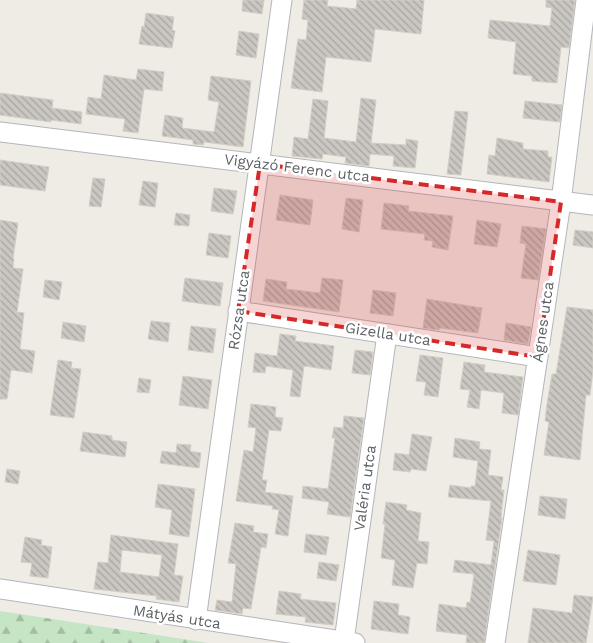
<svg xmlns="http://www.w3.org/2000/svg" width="593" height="643" font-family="'Work Sans',sans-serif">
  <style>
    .forest { fill: url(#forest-firs) }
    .building { fill: url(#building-back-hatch); stroke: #d3cec4; fill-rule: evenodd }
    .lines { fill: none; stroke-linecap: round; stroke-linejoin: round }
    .minor-casing { stroke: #b3b6ba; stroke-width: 21 }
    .minor { stroke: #fff; stroke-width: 19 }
    .marked { fill: #d62828; fill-opacity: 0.2; stroke: #d62828; stroke-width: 4; stroke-dasharray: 10 6; stroke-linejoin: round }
    .labels { text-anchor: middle; stroke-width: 5; stroke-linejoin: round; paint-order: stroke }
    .street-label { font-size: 15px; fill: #5d6165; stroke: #fff }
  </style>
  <defs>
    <pattern id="forest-firs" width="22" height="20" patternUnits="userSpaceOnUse" patternTransform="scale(1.25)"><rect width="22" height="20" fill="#c5e5c4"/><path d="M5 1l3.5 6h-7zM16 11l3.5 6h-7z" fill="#a3bda3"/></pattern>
    <pattern id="building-back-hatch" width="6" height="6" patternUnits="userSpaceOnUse" patternTransform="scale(1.25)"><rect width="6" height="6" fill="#cac7c2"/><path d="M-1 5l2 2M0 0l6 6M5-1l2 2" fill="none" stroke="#a7a5a1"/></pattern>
  </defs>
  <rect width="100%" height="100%" fill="#efece6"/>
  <!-- forest -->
  <polygon class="forest" points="0,611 209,643 0,643"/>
  <!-- building -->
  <g class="building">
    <polygon points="243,0 264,0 262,14 242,11"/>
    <polygon points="304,0 328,0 327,6 356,9 357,0 424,0 421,34 375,29 371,62 326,57 322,92 291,88 298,39 306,40 308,20 302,19"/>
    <polygon points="546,0 575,0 569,48 561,47 557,83 532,81 532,76 513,74 516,42 488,38 490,20 550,26 552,8 546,7"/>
    <polygon points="146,13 174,17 172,30 175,31 172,48 139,44 142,26 144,27"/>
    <polygon points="239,31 259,34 256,58 236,55"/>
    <polygon points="138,69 164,72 162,91 144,89 138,133 123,131 125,119 86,114 88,97 101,99 104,75 136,80"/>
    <polygon points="211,76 251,81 243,147 204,142 203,145 193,144 193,140 162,136 165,115 183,118 182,128 214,132 219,102 208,100"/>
    <polygon points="0,93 53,100 52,108 82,112 81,124 51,120 51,122 0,115"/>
    <polygon points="361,98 376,100 371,143 406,145 406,139 418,141 415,168 393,166 394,156 370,154 369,166 345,163 346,157 323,154 322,159 292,156 294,137 308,139 313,99 328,101 324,138 356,142"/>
    <polygon points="525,101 562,105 560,122 523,118"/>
    <polygon points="455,111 468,112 461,175 447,174"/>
    <polygon points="497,138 523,143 523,149 548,151 548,157 552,157 549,182 487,174 489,155 495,156"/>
    <polygon points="0,160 49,167 45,191 0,185"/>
    <polygon points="93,178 105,179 101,207 89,206"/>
    <polygon points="143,181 158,183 155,207 139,205"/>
    <polygon points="214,188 237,191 233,214 211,211"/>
    <polygon points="280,195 313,200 310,225 276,220"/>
    <polygon points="346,198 363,200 359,232 342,229"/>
    <polygon points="384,203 409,206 408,211 453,216 448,250 432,247 433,241 424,240 425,234 381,229"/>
    <polygon points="176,213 190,215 189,226 174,225"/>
    <polygon points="0,220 18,223 13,259 14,259 13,268 23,269 17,312 24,313 20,349 35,351 32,373 11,370 7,399 0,399"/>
    <polygon points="477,220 501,224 497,247 474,244"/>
    <polygon points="522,226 546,229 538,280 521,278 526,244 520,243"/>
    <polygon points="575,230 593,232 593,248 573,245"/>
    <polygon points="209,233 231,236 228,258 206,255"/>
    <polygon points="185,278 223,283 220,306 182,301"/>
    <polygon points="322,278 343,280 339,312 263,301 266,279 287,282 286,289 320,293"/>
    <polygon points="45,280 62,282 59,300 43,297"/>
    <polygon points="373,290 396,293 393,316 370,313"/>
    <polygon points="427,299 482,308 478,333 440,328 439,330 423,328"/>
    <polygon points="567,307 593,310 593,371 590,395 586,395 580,460 544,455 549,422 545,421 547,404 552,374 556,374"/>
    <polygon points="151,321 170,323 168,342 148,339"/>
    <polygon points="63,322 86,326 84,342 61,338"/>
    <polygon points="506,323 531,327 528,344 504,340"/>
    <polygon points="191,326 216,329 213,353 188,350"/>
    <polygon points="280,334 296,336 295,341 334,346 331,370 304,366 300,397 290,396 293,370 266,366 265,373 253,372 255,353 277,356"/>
    <polygon points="355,350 373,352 370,375 352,373"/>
    <polygon points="420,355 443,358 438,397 424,395 426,382 416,381"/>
    <polygon points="58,360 72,362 71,368 81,369 74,418 50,415"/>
    <polygon points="464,362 485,365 484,372 523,377 518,415 502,413 504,393 481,390 479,409 467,407 470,390 460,389"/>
    <polygon points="183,376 212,380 208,409 179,405"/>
    <polygon points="139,378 151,380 149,393 137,392"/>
    <polygon points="251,404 276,407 275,417 283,418 281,431 269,430 262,480 267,480 265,492 293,496 288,536 275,534 279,510 272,509 273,506 236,501 244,450 253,452 256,428 248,427"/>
    <polygon points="344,416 364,418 350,517 327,514 329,502 302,498 303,486 328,489 335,438 332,438 334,427 343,428"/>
    <polygon points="83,432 112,436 112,440 127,442 125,457 80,451"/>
    <polygon points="412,434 432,437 426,471 411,469 410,472 393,470 395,453 409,455"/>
    <polygon points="455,438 480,442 479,449 491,450 488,475 503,477 501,490 504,490 501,517 502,518 484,643 466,643 467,635 436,631 439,604 466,608 467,602 470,603 474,574 453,572 455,560 491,565 494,541 486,540 491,501 448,497 450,485 471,488 471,486 475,486 478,461 453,457"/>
    <polygon points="177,444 191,445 190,451 201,453 199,468 160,463 162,451 176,453"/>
    <polygon points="7,469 20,471 18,484 5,482"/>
    <polygon points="158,484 195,489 189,537 169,534 172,510 155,507"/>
    <polygon points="540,496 567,499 565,519 538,515"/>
    <polygon points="386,502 407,505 406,510 421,513 418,541 429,542 427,564 417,563 413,588 392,585 395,560 381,558 385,524 383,524"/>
    <polygon points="235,523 254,526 253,532 268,534 266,548 261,547 251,609 243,608 242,614 215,610 217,600 232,602 236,564 228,563"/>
    <polygon points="306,534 329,537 326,555 304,552"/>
    <path d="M111,535l67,9 -4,31 9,1 -4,26 -23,-3 1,-3 -63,-7 4,-27 10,1zM122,550l40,5 -3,22 -39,-5z"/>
    <polygon points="25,537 42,540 41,545 52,547 48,578 30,576 32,563 21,562"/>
    <polygon points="528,550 560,555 556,585 523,581"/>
    <polygon points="319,562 339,565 336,581 317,578"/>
    <polygon points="279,591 301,594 300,599 336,603 333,625 305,622 306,617 276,614"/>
    <polygon points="574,595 593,597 586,643 528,643 533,608 572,613"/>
    <polygon points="374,601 399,604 398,615 410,617 408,634 371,629"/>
  </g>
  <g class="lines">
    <!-- minor casing -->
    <g class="minor-casing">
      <g id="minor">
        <polyline points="0,132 593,205"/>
        <polyline points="238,311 538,357"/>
        <polyline points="0,589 355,643"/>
        <polyline points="196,620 282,0"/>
        <polyline points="344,641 387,334"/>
        <polyline points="495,643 561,202 586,0"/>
      </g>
    </g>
    <!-- minor -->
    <use href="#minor" class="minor"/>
  </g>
  <!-- marked area -->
  <path class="marked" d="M260,164l301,38 -23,155 -300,-46z"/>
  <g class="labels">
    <!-- street labels -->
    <g class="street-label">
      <text transform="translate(297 168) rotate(7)" y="5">Vigyázó Ferenc utca</text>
      <text transform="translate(239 310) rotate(-82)" y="5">Rózsa utca</text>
      <text transform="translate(543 322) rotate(-82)" y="5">Ágnes utca</text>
      <text transform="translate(388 334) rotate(9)" y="5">Gizella utca</text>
      <text transform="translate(365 488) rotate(-82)" y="5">Valéria utca</text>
      <text transform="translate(177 617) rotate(9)" y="5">Mátyás utca</text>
    </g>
  </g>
</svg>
